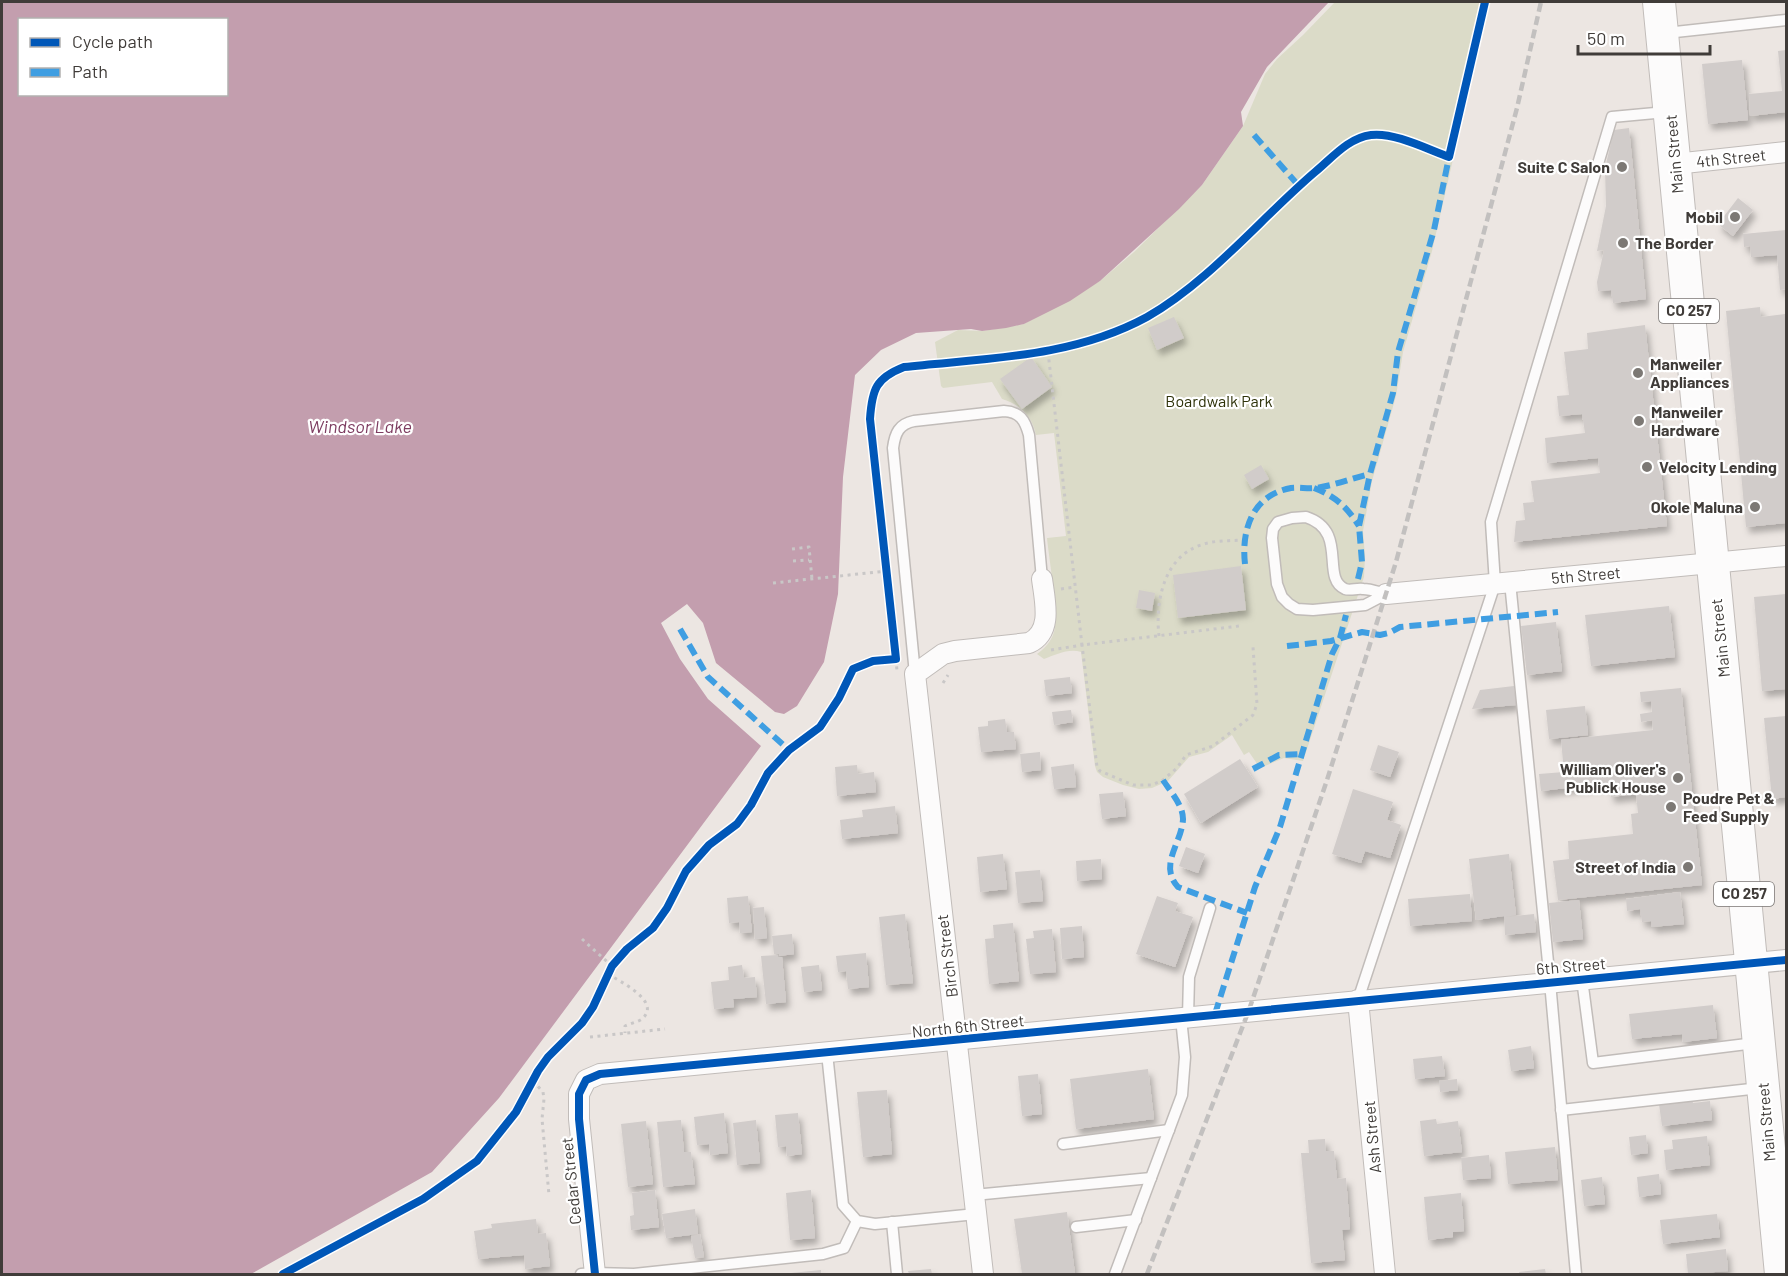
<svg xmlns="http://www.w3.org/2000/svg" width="1788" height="1276" font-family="Barlow,sans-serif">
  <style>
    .green { fill: #dbdbc8 }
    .water { fill: #c39eae; fill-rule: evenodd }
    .building { fill: #d1ccca; filter: url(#shadow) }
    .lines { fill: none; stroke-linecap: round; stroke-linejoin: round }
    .lane-casing { stroke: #c1bcb9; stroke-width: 13 }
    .street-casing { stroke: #c1bcb9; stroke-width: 22 }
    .primary-casing { stroke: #c1bcb9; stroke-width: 34 }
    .path { stroke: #c9c7c7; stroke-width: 3; stroke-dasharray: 3 4.5; stroke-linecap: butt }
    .lane { stroke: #fcfbfb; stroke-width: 10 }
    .street { stroke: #fcfbfb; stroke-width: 20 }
    .primary { stroke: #fcfbfb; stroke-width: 32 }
    .rail { stroke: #c2c0bf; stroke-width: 4.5; stroke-dasharray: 9 4.5; stroke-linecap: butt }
    .quiet { stroke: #3f9ee2; stroke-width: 6; stroke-dasharray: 12 6; stroke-linecap: butt }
    .cycleway-casing { stroke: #fff; stroke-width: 11 }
    .cycleway { stroke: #0057b8; stroke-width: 8 }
    .poi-dot { fill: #7c7874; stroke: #fff; stroke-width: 2 }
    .labels { text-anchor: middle; stroke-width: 4.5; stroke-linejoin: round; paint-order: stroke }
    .shield { fill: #fff; stroke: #797674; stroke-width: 1.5 }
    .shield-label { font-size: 15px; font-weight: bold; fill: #403c39 }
    .street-label { font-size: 16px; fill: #403c39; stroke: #fff }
    .poi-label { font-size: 16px; font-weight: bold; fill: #403c39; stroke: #fff; text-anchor: end }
    .park-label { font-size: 16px; fill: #2f330a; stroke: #fff }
    .water-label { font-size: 18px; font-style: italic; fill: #7d3c60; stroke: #fff }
  </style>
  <defs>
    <filter id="shadow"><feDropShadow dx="3.5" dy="6" stdDeviation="3" flood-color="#0004"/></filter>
  </defs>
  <rect width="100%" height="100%" fill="#ece6e2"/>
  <!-- green -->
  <path class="green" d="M1335,2h154l-57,249 -29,101 -7,44 -24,85 -9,50 2,25 -1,21 -61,184 -19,-3 -24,10 -11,-16 -5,3 -12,-20 -24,17 -19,5 -21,24 -16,7 -13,1 -16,-4 -20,-8 -6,-5 -2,-6 -14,-114c-12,-4 -26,3 -37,7l-7,-5c8,-6 14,-12 17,-22 5,-17 -5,-73 -7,-94l19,-2 -12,-103 -18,2c-4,-19 -15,-30 -34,-36l-10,-17 -49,6 -2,-2 -6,-44 23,-12 25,1 41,-7 76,-43 34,-29 68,-67 41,-59 22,-52 12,-15 26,-24z"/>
  <!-- water -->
  <path class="water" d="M2,2h1327l-62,65 -26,45 2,14 -41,59 -23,24 -79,72 -30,20 -46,23 -18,4 -24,3 -11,-2 -55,4 -35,17 -26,25 -12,102 -5,117 -14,68 -27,44 -13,8 -9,-2 -59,-49 -13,-40 -16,-19 -26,19 19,36 28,40 53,47 -262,352 -67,74 -181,102h-249zM20,20h206v74h-206z"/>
  <!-- building -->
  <g class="building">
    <polygon points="1786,50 1786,112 1750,116 1749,94 1782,91 1778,51"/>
    <polygon points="1742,60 1748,120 1708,124 1702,64"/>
    <polygon points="1629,128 1646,299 1613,303 1611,290 1598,291 1597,282 1604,250 1597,251 1606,206 1605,168 1614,130"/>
    <polygon points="1738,198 1753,210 1733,236 1718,224"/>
    <polygon points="1786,230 1786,289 1780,290 1777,255 1751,257 1750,246 1744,247 1743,234"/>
    <polygon points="1760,307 1761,317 1785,314 1786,336 1786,523 1746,527 1726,311"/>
    <polygon points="1174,317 1184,338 1157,350 1148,328"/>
    <polygon points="1645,325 1667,526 1514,542 1516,521 1525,520 1523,503 1534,502 1531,481 1600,473 1598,458 1547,463 1545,438 1585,433 1582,414 1559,416 1557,396 1569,395 1564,352 1588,349 1587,333"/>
    <polygon points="1031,357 1052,387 1022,409 1000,379"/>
    <polygon points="1261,465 1269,479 1252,489 1244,475"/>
    <polygon points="1241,566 1246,610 1178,618 1173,575"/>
    <polygon points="1139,590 1155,593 1152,611 1136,608"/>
    <polygon points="1786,594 1786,689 1762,691 1754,597"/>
    <polygon points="1669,606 1675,657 1591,666 1585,615"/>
    <polygon points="1556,622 1562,671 1527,675 1521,626"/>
    <polygon points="1070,677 1072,693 1046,696 1044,680"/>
    <polygon points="1514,686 1516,705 1472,709 1480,690"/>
    <polygon points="1681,688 1702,885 1558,900 1553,861 1569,859 1568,841 1633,834 1631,814 1638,813 1636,794 1611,797 1609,783 1541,791 1539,774 1564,772 1561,740 1653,730 1652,720 1641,722 1640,714 1652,712 1651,701 1641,702 1640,692"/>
    <polygon points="1585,706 1588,735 1549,739 1546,710"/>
    <polygon points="1071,710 1073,722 1054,725 1052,712"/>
    <polygon points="1786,716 1786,797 1772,799 1764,718"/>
    <polygon points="1005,719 1007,732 1014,732 1016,749 981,752 978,727 988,726 988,721"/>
    <polygon points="1378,745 1399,752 1390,777 1370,770"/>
    <polygon points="1040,752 1041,770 1022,772 1020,754"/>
    <polygon points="1240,759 1258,787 1201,823 1184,794"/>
    <polygon points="1074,764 1076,787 1054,789 1051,767"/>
    <polygon points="857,765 858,774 874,772 876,792 837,796 835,767"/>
    <polygon points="1353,789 1393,802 1387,820 1401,825 1390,858 1365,851 1361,863 1332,854"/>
    <polygon points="1123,792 1126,816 1102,819 1099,794"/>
    <polygon points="895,806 898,833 842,839 840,820 863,817 862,810"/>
    <polygon points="1186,847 1205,854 1198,873 1179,866"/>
    <polygon points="1003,854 1007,889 980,892 977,857"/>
    <polygon points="1509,854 1516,915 1506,917 1534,914 1536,932 1505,935 1504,916 1476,920 1469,859"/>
    <polygon points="1101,859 1102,879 1077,881 1076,861"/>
    <polygon points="1040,870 1043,901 1018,903 1015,872"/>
    <polygon points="1680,892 1684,924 1652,927 1651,921 1642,922 1640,909 1627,911 1626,899"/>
    <polygon points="1470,894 1472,921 1410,926 1408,899"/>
    <polygon points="748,896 752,932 740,933 739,922 729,923 727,898"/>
    <polygon points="1157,896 1178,903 1175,911 1193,917 1175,967 1136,954"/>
    <polygon points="1579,900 1583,939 1553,942 1549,903"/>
    <polygon points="764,907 767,938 755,939 753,908"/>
    <polygon points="905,914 913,983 886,985 879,917"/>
    <polygon points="1013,923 1019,981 989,984 985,939 994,938 993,925"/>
    <polygon points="1082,926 1084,957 1062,959 1060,928"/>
    <polygon points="1052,929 1056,972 1030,974 1026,939 1034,938 1033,931"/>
    <polygon points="792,934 794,954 779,956 779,954 774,954 772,936"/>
    <polygon points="866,953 869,987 848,989 846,971 838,972 836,956"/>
    <polygon points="778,955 778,957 782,957 786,1002 766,1004 761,956"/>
    <polygon points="742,965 744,978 755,977 757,997 733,999 734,1007 714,1009 711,982 729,980 728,967"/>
    <polygon points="819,965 822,990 804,992 801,967"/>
    <polygon points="1713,1005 1717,1038 1683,1042 1682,1034 1632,1039 1629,1014"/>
    <polygon points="1531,1046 1534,1068 1511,1071 1508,1050"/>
    <polygon points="1442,1056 1445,1076 1415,1079 1413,1059"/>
    <polygon points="1148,1069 1154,1119 1076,1129 1070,1079"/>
    <polygon points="1038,1074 1042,1114 1022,1116 1018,1076"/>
    <polygon points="1457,1079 1458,1090 1440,1092 1439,1081"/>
    <polygon points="887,1090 892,1154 863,1157 857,1092"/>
    <polygon points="1692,1100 1693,1103 1710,1101 1712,1120 1662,1126 1659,1104"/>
    <polygon points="724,1113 728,1153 710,1155 709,1144 697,1145 694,1117"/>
    <polygon points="798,1113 802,1154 787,1156 786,1146 778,1147 775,1115"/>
    <polygon points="1436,1119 1437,1124 1458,1121 1462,1152 1424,1156 1420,1121"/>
    <polygon points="681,1120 684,1152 691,1152 695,1184 663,1187 657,1122"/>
    <polygon points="756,1120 760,1163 737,1165 733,1123"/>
    <polygon points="646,1121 653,1184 628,1187 621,1124"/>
    <polygon points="1646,1135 1648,1153 1631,1155 1629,1137"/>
    <polygon points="1707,1136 1710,1165 1666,1170 1664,1150 1673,1149 1672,1140"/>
    <polygon points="1325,1139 1326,1151 1334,1151 1337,1179 1346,1178 1350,1229 1342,1230 1345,1260 1311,1263 1301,1153 1309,1153 1308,1140"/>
    <polygon points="1555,1147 1558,1180 1508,1184 1505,1152"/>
    <polygon points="1489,1155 1491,1178 1463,1180 1461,1158"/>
    <polygon points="1659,1174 1661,1194 1639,1197 1637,1177"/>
    <polygon points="1602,1177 1605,1204 1584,1206 1581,1180"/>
    <polygon points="655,1190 659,1227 631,1230 630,1216 634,1215 632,1193"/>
    <polygon points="811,1190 815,1238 790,1240 786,1193"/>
    <polygon points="1461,1193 1464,1231 1453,1232 1453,1237 1428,1240 1424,1197"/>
    <polygon points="695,1209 698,1234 666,1238 662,1214"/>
    <polygon points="1067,1212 1075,1274 1022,1274 1014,1219"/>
    <polygon points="1717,1214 1720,1237 1663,1244 1660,1220"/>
    <polygon points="536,1219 538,1234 546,1233 550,1266 525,1269 524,1255 478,1259 474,1231 492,1228 491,1224"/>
    <polygon points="700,1234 704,1257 695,1258 691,1236"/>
    <polygon points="1726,1249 1728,1271 1688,1274 1686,1254"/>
    <polygon points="931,1269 932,1274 909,1274 908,1271"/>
    <polygon points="1545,1269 1546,1274 1520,1274 1519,1272"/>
    <polygon points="821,1270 821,1274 792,1274 791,1273"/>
  </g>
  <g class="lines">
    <!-- lane casing -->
    <g class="lane-casing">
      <g id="lane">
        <polyline points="1666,33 1786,20"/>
        <path d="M1306,517c43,14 14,61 39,72 5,2 12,-1 18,0 8,0 15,3 23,5l-21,11 -52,5 -16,-1 -8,-5 -7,-7 -5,-13 -5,-46 1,-9 5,-7 14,-4z"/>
        <polyline points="1510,582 1550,982 1576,1274"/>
        <path d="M915,674l-22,-226c2,-15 6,-24 21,-27l90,-10c16,1 21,9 25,24l13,144"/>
        <polyline points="1582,979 1593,1063 1755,1043"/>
        <polyline points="1358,1000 1495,584 1491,522 1612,117 1666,112"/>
        <polyline points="1188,1017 1189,977 1210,908"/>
        <polyline points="827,1053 843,1205 857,1221 875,1224 976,1214"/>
        <polyline points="1561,1110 1760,1088"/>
        <polyline points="1063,1144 1169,1130"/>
        <polyline points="974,1195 1151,1178"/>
        <polyline points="892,1222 897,1274"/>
        <polyline points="1076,1227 1136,1220"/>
        <polyline points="581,1274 594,1273 634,1274 823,1254 844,1248 857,1221"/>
        <polyline points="1115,1274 1182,1095 1185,1057 1181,1018"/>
      </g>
    </g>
    <!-- street casing -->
    <g class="street-casing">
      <g id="street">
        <polyline points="1675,164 1786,152"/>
        <polyline points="1386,594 1786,556"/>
        <polyline points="1358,1000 1385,1274"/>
        <path d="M595,1274l-16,-155v-25l7,-14 14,-6c396,-36 791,-79 1186,-114"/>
        <path d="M983,1274l-68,-600 28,-20 12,-3 74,-8c24,-11 16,-41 13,-64"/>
      </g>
    </g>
    <!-- primary casing -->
    <g class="primary-casing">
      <polyline id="primary" points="1659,2 1781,1274"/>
    </g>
    <!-- path -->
    <g class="path">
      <polyline points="1048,352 1082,645 1239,626"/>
      <polyline points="792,549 809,547 812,579"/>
      <polyline points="793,561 809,560"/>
      <polyline points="773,583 887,571"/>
      <polyline points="1061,589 1075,587"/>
      <path d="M1159,636c-4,-35 5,-79 42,-91 13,-5 28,-4 42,-5"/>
      <polyline points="1051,650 1082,645 1097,767 1100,771 1133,785 1152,785 1163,780 1177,768 1186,755 1213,746 1253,715 1257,704 1253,647"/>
      <polyline points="896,659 897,671"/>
      <polyline points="943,683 948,675"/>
      <polyline points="582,939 612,966"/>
      <path d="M608,974c11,7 53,27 35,44 -4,4 -12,5 -18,8v7"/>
      <polyline points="590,1037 665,1029"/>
      <polyline points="533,1081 543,1092 544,1099 542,1119 549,1195"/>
    </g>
    <!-- lane -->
    <use href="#lane" class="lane"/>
    <!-- street -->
    <use href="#street" class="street"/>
    <!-- primary -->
    <use href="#primary" class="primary"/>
    <!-- rail -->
    <polyline class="rail" points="1147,1274 1249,1010 1327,780 1396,562 1517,108 1541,2"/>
    <!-- quiet -->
    <g class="quiet">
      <polyline points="1254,135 1299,186"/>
      <path d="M1314,488c21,8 33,19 45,38"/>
      <path d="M1245,564c-4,-35 8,-69 46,-76 8,-1 16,1 24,0 18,-2 37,-10 55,-14"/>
      <polyline points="1358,579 1362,562 1359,526 1370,474 1393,393 1398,352 1434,230 1449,157"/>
      <polyline points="680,629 708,677 789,750"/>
      <polyline points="1287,646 1331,641 1362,632 1380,635 1389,633 1400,627 1558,612"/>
      <polyline points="1253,769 1279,755 1302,754"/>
      <path d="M1163,780c7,11 20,25 20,39 -1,24 -25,46 -5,68l69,26"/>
      <polyline points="1215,1014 1255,887 1280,827 1332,654 1340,638 1346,615"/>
    </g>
    <!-- cycleway casing -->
    <g class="cycleway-casing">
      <g id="cycleway">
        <path d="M283,1274l140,-75 54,-38 39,-49 22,-41 10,-14 34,-34 11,-16 19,-41 15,-17 26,-21 14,-20 19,-37 23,-26 28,-21 14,-19 17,-32 21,-23 31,-23 19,-29 14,-29 20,-8 23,-2 -26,-240c2,-30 6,-41 34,-52 82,-9 168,-9 243,-50 62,-35 114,-99 168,-145 17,-14 33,-34 56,-37 23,-3 56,14 78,22l36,-155"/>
        <path d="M595,1274l-16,-155v-25l7,-14 14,-6c396,-36 791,-79 1186,-114"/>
      </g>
    </g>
    <!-- cycleway -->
    <use href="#cycleway" class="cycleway"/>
  </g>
  <!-- markers -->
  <g class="poi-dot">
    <circle cx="1622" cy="167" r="6"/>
    <circle cx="1735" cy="217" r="6"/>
    <circle cx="1623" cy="243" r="6"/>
    <circle cx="1638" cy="373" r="6"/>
    <circle cx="1639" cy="421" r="6"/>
    <circle cx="1647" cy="467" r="6"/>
    <circle cx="1755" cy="507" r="6"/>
    <circle cx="1678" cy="778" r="6"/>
    <circle cx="1671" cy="807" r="6"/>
    <circle cx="1688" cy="867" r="6"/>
  </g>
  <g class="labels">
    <!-- shield labels -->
    <g class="shield">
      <rect x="1659" y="299" width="60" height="24" rx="4.5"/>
      <rect x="1714" y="882" width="60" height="24" rx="4.5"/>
    </g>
    <g class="shield-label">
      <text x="1689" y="316">CO 257</text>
      <text x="1744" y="899">CO 257</text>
    </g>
    <!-- street labels -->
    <g class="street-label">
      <text transform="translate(1674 154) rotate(-95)" y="6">Main Street</text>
      <text transform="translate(1731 158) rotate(-6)" y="6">4th Street</text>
      <text transform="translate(1586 575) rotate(-5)" y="6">5th Street</text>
      <text transform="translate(1720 638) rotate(-96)" y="6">Main Street</text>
      <text transform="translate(947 956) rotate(-97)" y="6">Birch Street</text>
      <text transform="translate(1571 966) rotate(-5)" y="6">6th Street</text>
      <text transform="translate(968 1026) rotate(-6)" y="6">North 6th Street</text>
      <text transform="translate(1766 1122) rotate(-95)" y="6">Main Street</text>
      <text transform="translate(1372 1137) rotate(-95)" y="6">Ash Street</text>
      <text transform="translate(571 1181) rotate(-96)" y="6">Cedar Street</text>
    </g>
    <!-- poi labels -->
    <g class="poi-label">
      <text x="1610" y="173">Suite C Salon</text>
      <text x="1723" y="223">Mobil</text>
      <text x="1635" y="249" text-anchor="start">The Border</text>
      <text x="1650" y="370" text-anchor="start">Manweiler<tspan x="1650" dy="18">Appliances</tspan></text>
      <text x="1651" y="418" text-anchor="start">Manweiler<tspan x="1651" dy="18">Hardware</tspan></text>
      <text x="1659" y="473" text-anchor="start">Velocity Lending</text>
      <text x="1743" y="513">Okole Maluna</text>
      <text x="1666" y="775">William Oliver's<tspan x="1666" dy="18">Publick House</tspan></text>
      <text x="1683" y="804" text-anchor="start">Poudre Pet &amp;<tspan x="1683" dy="18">Feed Supply</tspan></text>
      <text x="1676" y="873">Street of India</text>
    </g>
    <!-- park labels -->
    <g class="park-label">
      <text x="1219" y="407">Boardwalk Park</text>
    </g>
    <!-- water labels -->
    <g class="water-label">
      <text x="360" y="433">Windsor Lake</text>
    </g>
  </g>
  <!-- border -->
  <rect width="1788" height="1276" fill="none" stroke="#403c39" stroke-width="6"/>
  <!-- legend -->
  <rect x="18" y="18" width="210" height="78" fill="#ffffff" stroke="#b3b1b0" stroke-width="1.5"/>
  <rect x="30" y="38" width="30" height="9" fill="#0057b8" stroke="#b3b1b0" stroke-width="1.5"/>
  <text x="72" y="48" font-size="18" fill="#403c39">Cycle path</text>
  <rect x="30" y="68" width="30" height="9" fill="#3f9ee2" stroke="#b3b1b0" stroke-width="1.5"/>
  <text x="72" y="78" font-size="18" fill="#403c39">Path</text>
  <!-- scale -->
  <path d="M1578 45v9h132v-9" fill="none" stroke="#403c39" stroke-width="3"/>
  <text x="1587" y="45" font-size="18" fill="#403c39" stroke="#ffffff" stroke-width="4.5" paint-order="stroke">50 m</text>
</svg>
